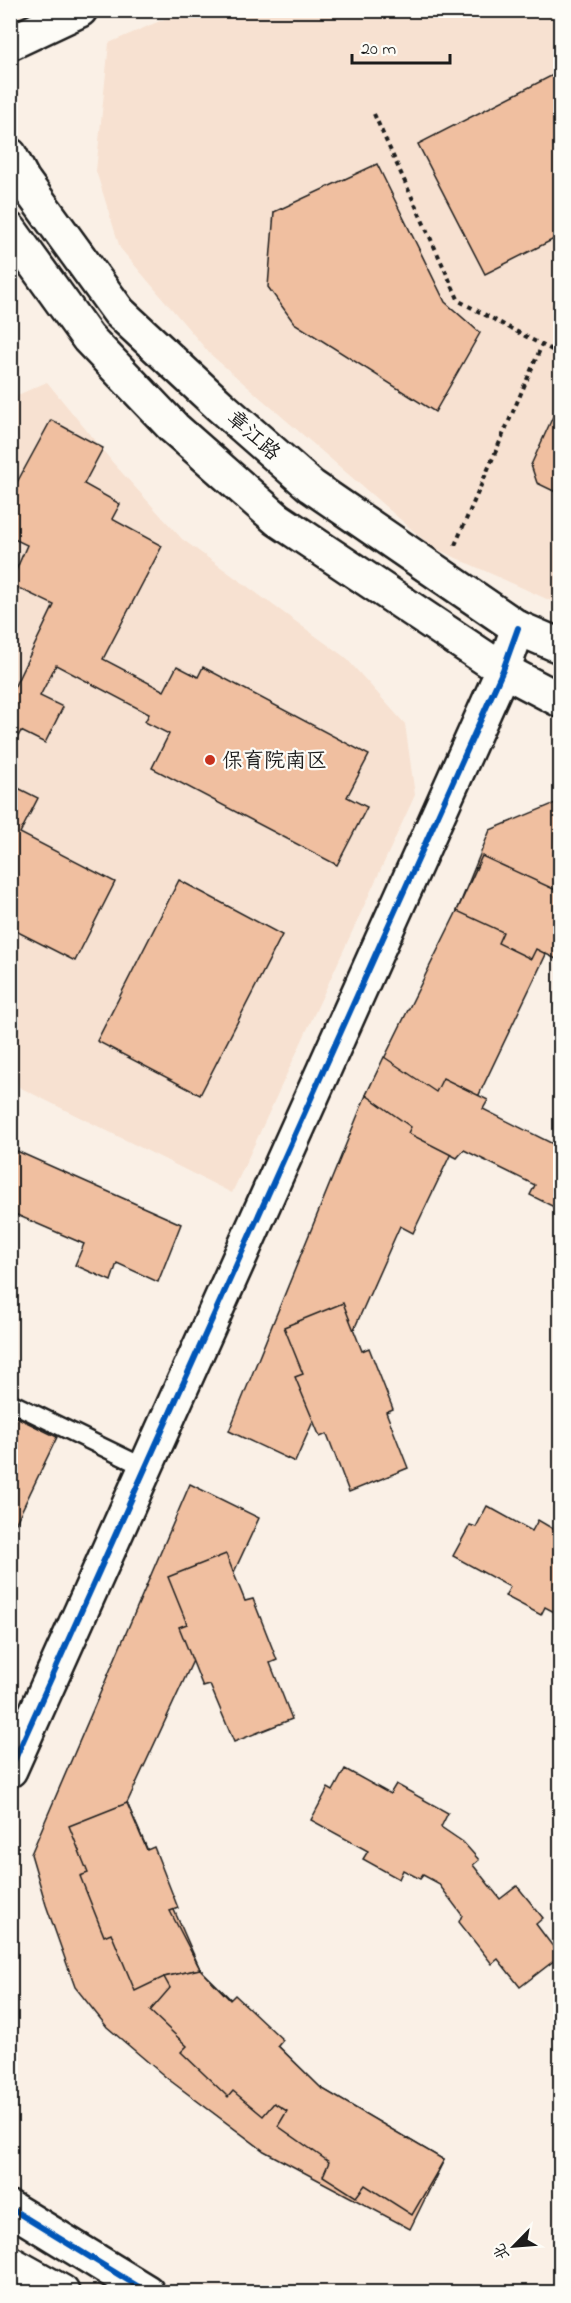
<svg xmlns="http://www.w3.org/2000/svg" width="571" height="2303" font-family="'Indie Flower','LXGW WenKai TC',sans-serif">
  <style>
    .built { fill: #f7e1d1 }
    .building { fill: #f0bfa0; stroke: #1c1c1c; stroke-width: 1.5 }
    .lines { fill: none; stroke-linecap: round; stroke-linejoin: round }
    .lane-casing { stroke: #1c1c1c; stroke-width: 21 }
    .secondary-casing { stroke: #1c1c1c; stroke-width: 38 }
    .primary-casing { stroke: #1c1c1c; stroke-width: 38 }
    .path { stroke: #1c1c1c; stroke-width: 4; stroke-dasharray: 4.5 4.5; stroke-linecap: butt }
    .lane { stroke: #fdfcf7; stroke-width: 16 }
    .secondary { stroke: #fdfcf7; stroke-width: 33 }
    .primary { stroke: #fdfcf7; stroke-width: 33 }
    .cycleway-casing { stroke: #fdfcf7; stroke-width: 10 }
    .cycleway { stroke: #0057b8; stroke-width: 6 }
    .poi-dot { fill: #c8321e; stroke: #fdfcf7; stroke-width: 2 }
    .labels { text-anchor: middle; stroke-width: 4.5; stroke-linejoin: round; paint-order: stroke }
    .street-label { font-size: 21px; fill: #1c1c1c; stroke: #fdfcf7 }
    .poi-label { font-size: 21px; fill: #1c1c1c; stroke: #fdfcf7; text-anchor: start }
  </style>
  <rect width="100%" height="100%" fill="#faf0e6"/>
  <filter id="ink" filterUnits="userSpaceOnUse"><feTurbulence type="fractalNoise" baseFrequency=".0167" numOctaves="2"/><feDisplacementMap in="SourceGraphic" scale="12" xChannelSelector="R" yChannelSelector="G"/><feConvolveMatrix kernelMatrix="1 2 1 2 8 2 1 2 1" color-interpolation-filters="sRGB"/></filter>
  <g filter="url(#ink)">
    <!-- built -->
    <g class="built">
      <polygon points="183,11 560,11 560,605 432,547 210,354 120,248 96,171 109,43"/>
      <polygon points="47,382 114,464 182,539 346,658 405,724 415,795 232,1193 19,1087 11,1069 11,398"/>
    </g>
    <!-- building -->
    <g class="building">
      <polygon points="553,75 560,91 560,236 485,274 418,144"/>
      <polygon points="377,164 445,302 480,333 435,412 294,323 268,287 274,212"/>
      <polygon points="560,401 560,494 537,483 531,465"/>
      <polygon points="51,420 103,448 84,484 120,504 112,519 162,546 103,659 164,691 177,666 198,677 203,667 369,755 347,797 367,807 337,865 152,768 169,734 145,722 149,714 56,665 40,696 63,707 45,743 21,731 10,751 10,696 54,605 10,584 27,545 10,537 10,483 15,486"/>
      <polygon points="10,784 38,798 20,833 115,882 75,961 10,928"/>
      <polygon points="560,801 560,925 413,1233 400,1226 295,1462 229,1431 366,1095 457,911 490,830"/>
      <polygon points="482,856 560,892 560,961 536,949 531,959 498,943 503,932 457,911"/>
      <polygon points="179,880 282,935 200,1095 97,1041"/>
      <polygon points="384,1057 436,1092 443,1078 488,1100 483,1109 553,1144 560,1128 560,1210 530,1195 535,1185 464,1150 457,1158 408,1133 411,1127 366,1095"/>
      <polygon points="10,1148 181,1224 158,1282 117,1263 111,1281 75,1265 84,1244 10,1212"/>
      <polygon points="343,1303 362,1351 369,1348 393,1409 386,1412 408,1468 349,1492 327,1434 320,1437 295,1377 303,1374 284,1327"/>
      <polygon points="10,1414 57,1437 10,1535"/>
      <polygon points="190,1484 259,1518 127,1803 200,1969 321,2088 444,2160 410,2229 264,2151 168,2079 107,2027 75,1987 46,1905 31,1854"/>
      <polygon points="487,1506 532,1531 538,1520 560,1533 560,1615 545,1607 541,1615 505,1596 510,1587 453,1556 470,1525 476,1527"/>
      <polygon points="226,1554 245,1601 253,1599 277,1660 270,1663 292,1719 234,1742 210,1685 203,1687 179,1627 187,1624 168,1577"/>
      <polygon points="345,1769 390,1794 396,1784 448,1813 441,1827 463,1842 479,1860 473,1865 500,1899 517,1886 543,1918 536,1924 560,1956 520,1987 498,1959 492,1964 459,1922 462,1915 438,1883 423,1875 420,1879 403,1870 399,1879 363,1859 368,1851 311,1820 328,1788 333,1791"/>
      <polygon points="127,1803 147,1850 154,1847 178,1908 170,1911 200,1969 164,1977 135,1991 111,1933 104,1936 80,1876 88,1873 69,1826"/>
      <polygon points="200,1969 230,2000 235,1995 283,2040 278,2046 321,2088 444,2160 412,2215 365,2185 356,2197 323,2176 329,2162 278,2126 287,2111 274,2103 263,2116 233,2091 228,2097 181,2052 187,2046 150,2011 170,1988 164,1977"/>
    </g>
    <g class="lines">
      <!-- lane casing -->
      <g class="lane-casing">
        <polyline id="lane" points="10,1402 146,1468"/>
      </g>
      <!-- secondary casing -->
      <g class="secondary-casing">
        <g id="secondary">
          <polyline points="10,43 80,10"/>
          <polyline points="10,155 23,180 119,312 220,406 311,486 518,628 560,646"/>
          <polyline points="10,230 88,338 174,428 277,519 503,670 560,700"/>
          <polyline points="10,1770 503,670 518,628"/>
          <polyline points="10,2208 147,2292"/>
        </g>
      </g>
      <!-- primary casing -->
      <g class="primary-casing">
        <polyline id="primary" points="10,2263 62,2292"/>
      </g>
      <!-- path -->
      <g class="path">
        <polyline points="374,114 459,301 542,345"/>
        <polyline points="455,545 542,345 560,354"/>
      </g>
      <!-- lane -->
      <use href="#lane" class="lane"/>
      <!-- secondary -->
      <use href="#secondary" class="secondary"/>
      <!-- primary -->
      <use href="#primary" class="primary"/>
      <!-- cycleway casing -->
      <g class="cycleway-casing">
        <g id="cycleway">
          <polyline points="10,1770 503,670 518,628"/>
          <polyline points="10,2208 147,2292"/>
        </g>
      </g>
      <!-- cycleway -->
      <use href="#cycleway" class="cycleway"/>
    </g>
  </g>
  <!-- markers -->
  <circle class="poi-dot" cx="210" cy="760" r="6"/>
  <g class="labels">
    <!-- street labels -->
    <g class="street-label">
      <text transform="translate(254 435) rotate(41)" y="7">章江路</text>
    </g>
    <!-- poi labels -->
    <g class="poi-label">
      <text x="222" y="767">保育院南区</text>
    </g>
  </g>
  <!-- margin -->
  <rect width="571" height="2303" fill="none" stroke="#fdfcf7" stroke-width="36"/>
  <rect x="18" y="18" width="535" height="2267" fill="none" stroke="#1c1c1c" stroke-width="2" filter="url(#ink)"/>
  <!-- north arrow -->
  <g transform="translate(514 2246) rotate(245)" stroke="#fdfcf7" stroke-width="4.5" paint-order="stroke">
  <path d="M0-4.5L10 22L0 15L-10 22Z" fill="#1c1c1c"/>
  <text y="-9" font-size="16" font-weight="bold" text-anchor="middle" fill="#1c1c1c">北</text>
  </g>
  <!-- scale -->
  <path d="M352 54v9h98v-9" fill="none" stroke="#1c1c1c" stroke-width="3"/>
  <text x="361" y="54" font-size="18" fill="#1c1c1c" stroke="#fdfcf7" stroke-width="4.5" paint-order="stroke">20 m</text>
</svg>
